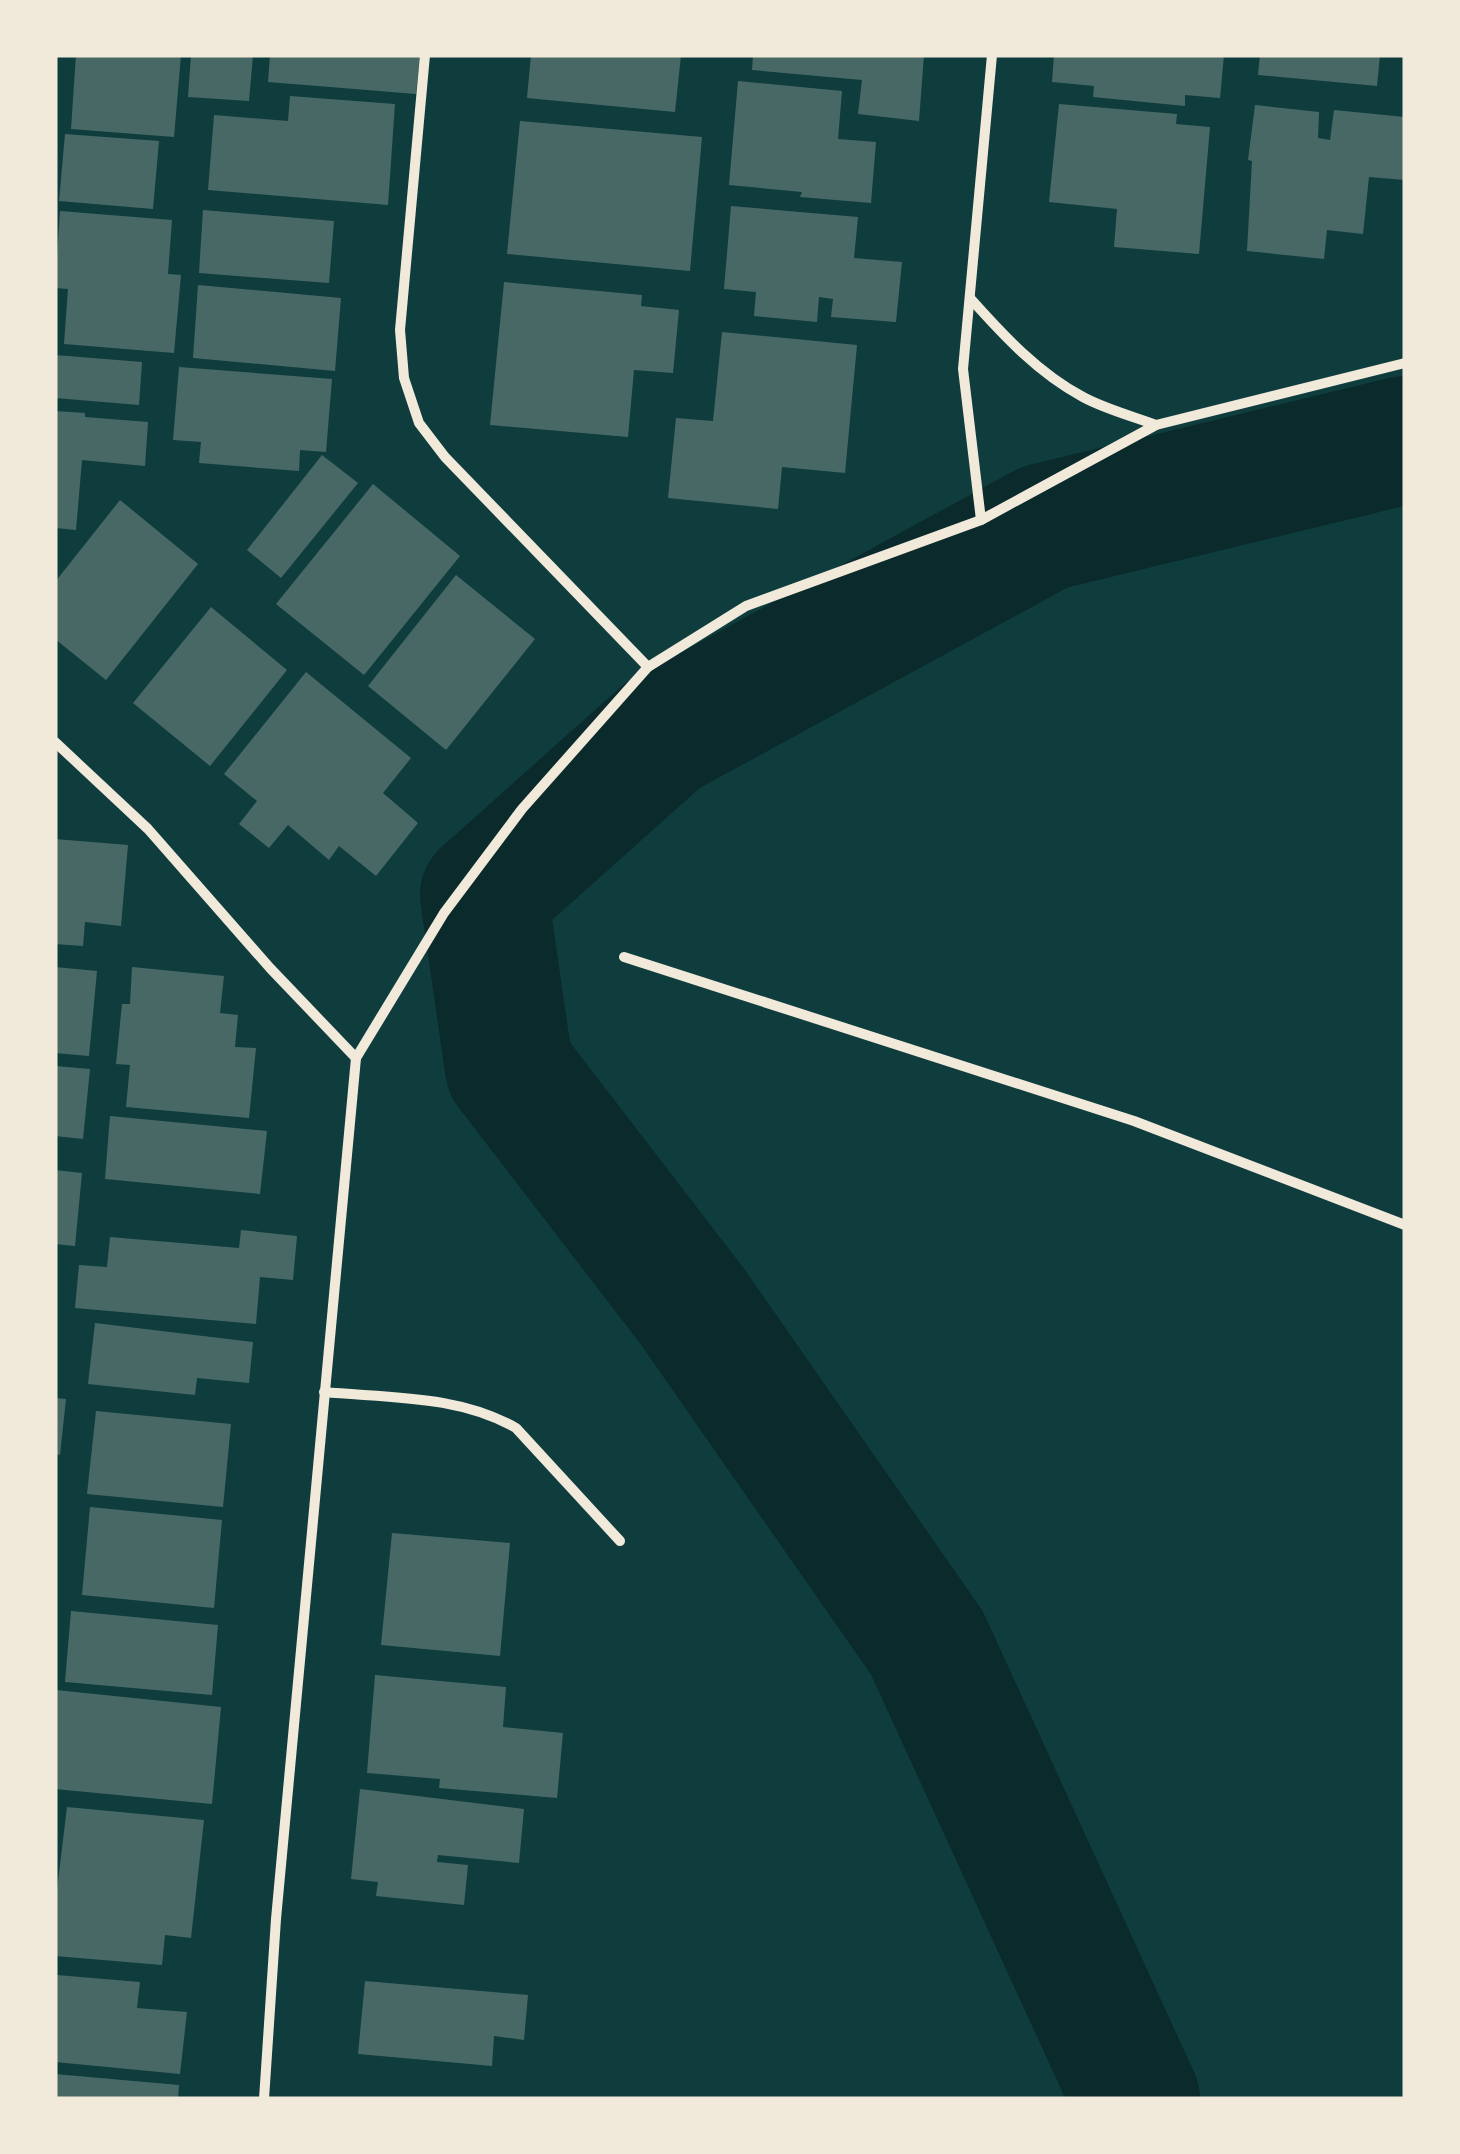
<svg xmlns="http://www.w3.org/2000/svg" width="1460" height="2154" font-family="'Golos Text',sans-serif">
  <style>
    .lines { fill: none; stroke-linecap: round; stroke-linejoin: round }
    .river { stroke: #0a2a2b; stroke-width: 128 }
    .building { fill: #486865 }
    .minor { stroke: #f1e9da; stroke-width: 10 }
  </style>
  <rect width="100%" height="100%" fill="#0f3d3e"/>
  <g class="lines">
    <!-- river -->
    <polyline class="river" points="1136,2099 927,1643 692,1306 509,1068 484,895 663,735 1045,527 1405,440"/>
  </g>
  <!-- building -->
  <g class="building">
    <polygon points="76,55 181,55 174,137 71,129"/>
    <polygon points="191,55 253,55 249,101 188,97"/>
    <polygon points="270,55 420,55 416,94 268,82"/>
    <polygon points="531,55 681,55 675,112 527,98"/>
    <polygon points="753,55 924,55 919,121 858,114 862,80 752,70"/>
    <polygon points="1054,55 1224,55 1220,98 1185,95 1185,106 1093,97 1094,86 1052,82"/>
    <polygon points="1260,55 1380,55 1377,86 1258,75"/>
    <polygon points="738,81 842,91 838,139 876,142 871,203 800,197 802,192 729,185"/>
    <polygon points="290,96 395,104 388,205 208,190 214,115 288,121"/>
    <polygon points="1059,104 1177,114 1176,124 1210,127 1199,254 1114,247 1117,209 1049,202"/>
    <polygon points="1255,105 1319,112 1318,138 1330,140 1334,110 1405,117 1405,180 1369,177 1363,234 1327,230 1324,259 1247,251 1252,161 1248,160"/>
    <polygon points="520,121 702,137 690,271 507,254"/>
    <polygon points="65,134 159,141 153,209 59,201"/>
    <polygon points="731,206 858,217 854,258 902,262 896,322 831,317 833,299 819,297 817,322 754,316 756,292 724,289"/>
    <polygon points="203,210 334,221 329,283 199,273"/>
    <polygon points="60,211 172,220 168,274 181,275 174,353 64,344 68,289 55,288"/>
    <polygon points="504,282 642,295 641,306 679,310 673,373 634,370 628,437 490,425"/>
    <polygon points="198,285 341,298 335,371 193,358"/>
    <polygon points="722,332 857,345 845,473 782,467 778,509 668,498 676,418 713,421"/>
    <polygon points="55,355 142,362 139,405 55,398"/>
    <polygon points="179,367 332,379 326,452 300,450 299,471 199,463 201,442 173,440"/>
    <polygon points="55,411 85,413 85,417 148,422 145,466 82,460 76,530 55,528"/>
    <polygon points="322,455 358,483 281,578 247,550"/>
    <polygon points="373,484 460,556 364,675 276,604"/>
    <polygon points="120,500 198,564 106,680 55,639 55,582"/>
    <polygon points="456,575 535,639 446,750 368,686"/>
    <polygon points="211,607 287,670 210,766 133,703"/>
    <polygon points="306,672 411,758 383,793 418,823 376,876 339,846 329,860 288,825 269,848 239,824 257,801 224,774"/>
    <polygon points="55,839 128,845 121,926 85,922 83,946 55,944"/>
    <polygon points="55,967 97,971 89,1056 55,1053"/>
    <polygon points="132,967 224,976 220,1013 238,1015 235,1047 256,1048 249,1118 126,1107 130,1065 116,1064 122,1004 130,1004"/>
    <polygon points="55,1066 90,1069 83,1139 55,1136"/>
    <polygon points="110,1116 267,1131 260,1194 105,1179"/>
    <polygon points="55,1170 82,1173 75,1246 55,1244"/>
    <polygon points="241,1230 297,1236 293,1280 260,1277 256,1324 75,1308 79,1265 107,1267 110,1237 239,1248"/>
    <polygon points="95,1323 253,1342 249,1383 197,1378 195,1395 88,1384"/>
    <polygon points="55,1398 66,1399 60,1455 55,1454"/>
    <polygon points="96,1411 231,1424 223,1507 87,1494"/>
    <polygon points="90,1507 222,1520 214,1608 82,1595"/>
    <polygon points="392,1533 510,1543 500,1656 381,1645"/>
    <polygon points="71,1611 218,1625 212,1695 65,1682"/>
    <polygon points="375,1675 506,1687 503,1727 563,1733 557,1798 439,1788 440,1779 367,1773"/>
    <polygon points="56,1690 221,1707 212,1804 55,1789"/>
    <polygon points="360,1789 524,1809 519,1863 438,1855 437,1862 468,1865 464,1905 376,1896 378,1882 351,1879"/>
    <polygon points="67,1807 204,1820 191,1938 165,1935 162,1965 55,1956 55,1906"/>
    <polygon points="57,1975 140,1982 137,2008 187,2012 180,2074 55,2062"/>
    <polygon points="365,1981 528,1995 524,2040 494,2036 492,2066 358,2054"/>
    <polygon points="55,2074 179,2085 178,2099 55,2099"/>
  </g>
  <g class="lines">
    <!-- minor -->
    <g class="minor">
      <polyline points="425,55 400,330 404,378 419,423 445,457 648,667"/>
      <path d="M970,298c33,37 68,75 113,99 22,12 49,19 73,28"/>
      <polyline points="981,520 963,369 992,55"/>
      <polyline points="55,742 148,829 270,968 356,1058"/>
      <polyline points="624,957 1134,1121 1405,1225"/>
      <path d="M324,1392c65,6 135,3 192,36l104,113"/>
      <polyline points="264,2099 276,1919 356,1058 444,913 522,809 648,667 746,606 981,520 1156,425 1405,363"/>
    </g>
  </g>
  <!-- border -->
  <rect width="1460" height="2154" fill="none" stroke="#f1e9da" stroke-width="115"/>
</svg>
